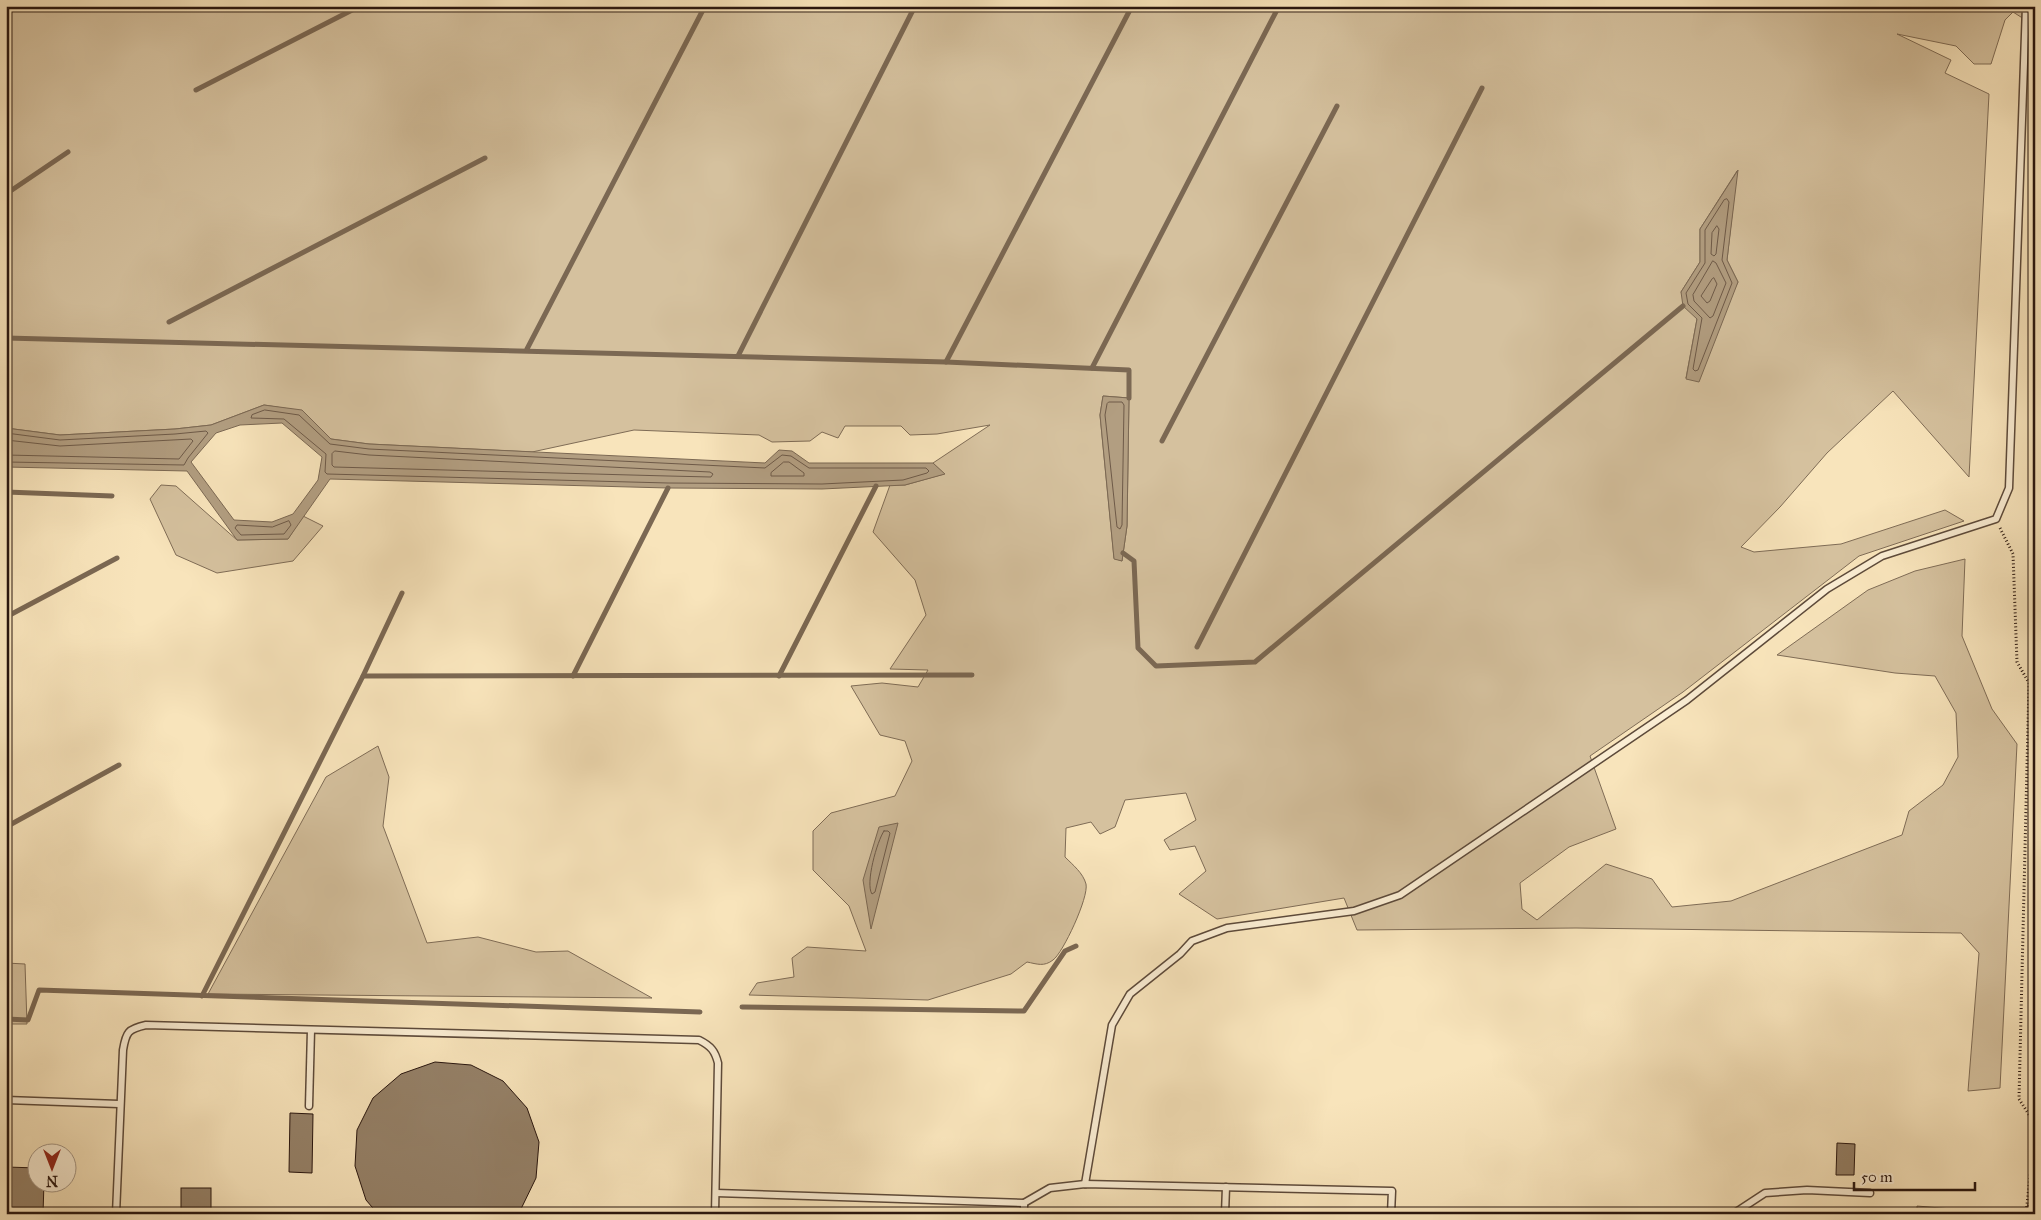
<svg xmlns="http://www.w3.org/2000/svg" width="2041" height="1220" font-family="'IM FELL Great Primer',serif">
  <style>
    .green { fill: #d5c19e; stroke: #7f6c56; fill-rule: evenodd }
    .water { fill: #b29e81; stroke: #7b6853; fill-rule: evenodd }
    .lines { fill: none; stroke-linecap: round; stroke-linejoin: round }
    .shore { stroke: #6e5a48; stroke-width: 1 }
    .stream { stroke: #7b6853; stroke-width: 5 }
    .building { fill: #958168; stroke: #29160f }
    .service-casing { stroke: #5d4a3a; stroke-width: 9 }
    .path { stroke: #29160f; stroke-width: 3; stroke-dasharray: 1 2.5; stroke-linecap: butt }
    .service { stroke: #faedd3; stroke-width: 6 }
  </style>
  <rect width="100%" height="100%" fill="#f8e4bb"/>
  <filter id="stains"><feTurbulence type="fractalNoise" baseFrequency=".004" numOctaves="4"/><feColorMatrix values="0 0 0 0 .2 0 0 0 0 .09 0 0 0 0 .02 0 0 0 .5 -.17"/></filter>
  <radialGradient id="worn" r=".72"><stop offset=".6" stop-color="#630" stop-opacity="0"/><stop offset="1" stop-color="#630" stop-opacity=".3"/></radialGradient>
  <!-- green -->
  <g class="green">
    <path d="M6,6h2029v20l-22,-14 -8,8 -14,44h-17l-18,-18 -59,-12 54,26 -6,13 44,21 -20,383 -76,-86 -66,62 -47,54 -39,40 13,5 87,-8 104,-34 19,11 -105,35 -176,136 -93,64 26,73 -47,18 -49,36 2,26 15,11 69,-56 46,15 20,28 59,-6 171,-66 7,-24 34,-26 15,-28 -2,-44 -21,-37 -40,-3 -118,-18 91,-65 47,-19 50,-12 -3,77 30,73 25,35 -17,344 -32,3 11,-138 -18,-20 -385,-5 -219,2 -13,-32 -127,21 -38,-25 27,-23 -11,-25 -25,4 -6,-10 32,-20 -10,-27 -61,7 -10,27 -15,7 -9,-12 -25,6 -1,29c8,8 18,16 21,27 3,13 -23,69 -33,76 -9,7 -16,4 -26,2l-16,12 -83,26 -179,-5 8,-12 37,-6 -2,-19 15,-11 59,4 -17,-45 -36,-36v-39l18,-18 64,-17 17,-35 -7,-20 -25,-6 -29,-49 31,-3 36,4 10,-17 -38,-1 36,-54 -11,-35 -42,-48 17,-47h15l39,-11 -11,-11 57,-38 -53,9 -27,1 -9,-9h-56l-7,12 -16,-6 -12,9 -38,1 -13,-7 -125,-5 -102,22 -163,-8 -38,-5 -29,-28 -38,-6 -53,20 -36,4 -115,6 -54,-7zM1737,171l-10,89 11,22 -52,96 11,-59 -16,-27 19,-30v-33zM1103,396l26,2 -2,128 -5,35 -8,-3 -14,-143z"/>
    <polygon points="161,485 176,486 237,540 288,539 303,516 323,526 293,561 217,573 176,555 150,499"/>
    <polygon points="378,746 389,777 383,826 427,943 478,937 536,952 568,951 652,998 208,994 326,777"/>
    <polygon points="6,963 25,964 27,1024 6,1024"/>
    <polygon points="1917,1206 2011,1214 1917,1214"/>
  </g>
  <!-- water -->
  <g class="water">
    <polygon points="1738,170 1727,260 1738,282 1699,382 1686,379 1697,319 1683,306 1681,292 1700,262 1700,229"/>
    <polygon points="1103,396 1129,398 1127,526 1122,561 1114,559 1100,415"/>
    <path d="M264,405l38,5 29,29 38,5 396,19 14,-13 13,1 17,12h124l12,11 -40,11 -83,4 -154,-1 -338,-9 -42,60 -51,1 -50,-69 -181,-4v-39l54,7 115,-6 36,-4zM282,423l40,34 -4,23 -25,34 -21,8 -38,-2 -43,-58 25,-29 24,-8z"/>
    <polygon points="898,823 871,929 863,880 879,827"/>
  </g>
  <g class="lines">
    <!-- shore -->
    <g class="shore">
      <polygon points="1727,199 1729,202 1722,260 1732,283 1698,370 1695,371 1693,369 1702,318 1688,304 1686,293 1705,263 1705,230 1724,200"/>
      <polygon points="1717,226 1719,229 1716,254 1714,256 1711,254 1712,233"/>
      <polygon points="1713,261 1716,263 1726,283 1713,316 1710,318 1694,301 1693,295"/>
      <polygon points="1714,278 1717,284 1710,301 1707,303 1701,296 1712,279"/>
      <polygon points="1109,402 1122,402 1124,405 1122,525 1120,529 1117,527 1105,415 1107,404"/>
      <polygon points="265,410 299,415 330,444 369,449 765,468 782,455 791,456 809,468 926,468 929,471 927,473 903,480 822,484 668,483 327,474 325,472 326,454 284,419 251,418 252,415"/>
      <polyline points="6,433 60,440 175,434 206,431 208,433 188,458 184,465 6,462"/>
      <polyline points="6,440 60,446 191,439 193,441 179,459 6,455"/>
      <polygon points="335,451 369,455 710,472 713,474 711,477 668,476 334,467 332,465 332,454"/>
      <polygon points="784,462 789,462 804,473 804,476 771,476 771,473"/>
      <polygon points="289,521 291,525 284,534 241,535 235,528 237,525 272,527"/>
      <path d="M884,831h4l2,2 -15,59 -3,2c-7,-10 5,-53 12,-63z"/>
    </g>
    <!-- stream -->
    <g class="stream">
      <polyline points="196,90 360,6"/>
      <polyline points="6,194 68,152"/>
      <polyline points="169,322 485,158"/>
      <polyline points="6,338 946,362 1129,370 1129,398"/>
      <polyline points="527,349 705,6"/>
      <polyline points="738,356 915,6"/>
      <polyline points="946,362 1132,6"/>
      <polyline points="1092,368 1279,6"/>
      <polyline points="1162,441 1337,106"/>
      <polyline points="6,492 112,496"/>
      <polyline points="1123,553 1134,561 1138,648 1156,666 1255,662 1683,306"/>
      <polyline points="6,617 117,558"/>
      <polyline points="1197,647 1482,88"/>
      <polyline points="363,676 972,675"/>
      <polyline points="573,676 668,488"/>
      <polyline points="779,676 876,486"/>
      <polyline points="6,827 119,765"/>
      <polyline points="202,996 363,676 402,593"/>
      <polyline points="742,1007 1024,1011 1065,951 1076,946"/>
      <polyline points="6,1019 28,1020 39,990 700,1012"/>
    </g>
  </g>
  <!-- building -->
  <g class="building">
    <polygon points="435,1062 471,1065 503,1081 527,1108 539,1142 536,1178 520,1211 516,1214 378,1214 366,1200 355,1166 357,1130 373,1098 401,1074"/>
    <polygon points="290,1113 313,1114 312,1173 289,1172"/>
    <polygon points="1837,1143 1855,1144 1854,1175 1836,1175"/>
    <polygon points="6,1167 38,1168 38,1182 44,1182 43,1214 6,1214"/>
    <rect x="181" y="1188" width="30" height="26"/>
  </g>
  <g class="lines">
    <!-- service casing -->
    <g class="service-casing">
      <g id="service">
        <polyline points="6,1100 119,1104"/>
        <polyline points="309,1106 311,1030"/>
        <polyline points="1085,1184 1112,1025 1130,994 1180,954 1192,941 1227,928 1354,911 1400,895 1687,700 1827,589 1882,556 1996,519 2009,488 2026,6"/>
        <polyline points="716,1193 1024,1203 1050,1188 1085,1184 1392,1191 1391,1214"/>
        <path d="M116,1214l7,-164c3,-18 5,-21 23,-25l553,15c12,6 16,11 19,23l-3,151"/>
        <polyline points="1024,1214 1024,1203"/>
        <polyline points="1225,1214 1226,1187"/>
        <polyline points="1733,1214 1765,1193 1807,1190 1870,1193"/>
      </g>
    </g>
    <!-- path -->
    <g class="path">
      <polyline points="2000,528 2013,554 2017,662 2029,683 2019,1099 2035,1124"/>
      <polyline points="2028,1206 2035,1195"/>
      <polyline points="2026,1214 2035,1129"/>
    </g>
    <!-- service -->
    <use href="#service" class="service"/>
  </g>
  <!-- margin -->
  <rect width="2041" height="1220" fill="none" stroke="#f8e4bb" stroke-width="25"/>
  <rect x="8" y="8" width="2026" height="1205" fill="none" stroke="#29160f" stroke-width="2.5"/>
  <rect x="12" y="12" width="2016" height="1195" fill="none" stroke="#29160f"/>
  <!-- north arrow -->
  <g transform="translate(52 1168) rotate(180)"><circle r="24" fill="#faedd3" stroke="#a69785"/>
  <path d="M0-4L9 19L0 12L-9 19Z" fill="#8f2418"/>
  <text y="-8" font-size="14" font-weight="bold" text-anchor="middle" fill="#29160f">N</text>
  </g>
  <!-- scale -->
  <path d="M1854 1182v8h121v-8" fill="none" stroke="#29160f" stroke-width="2.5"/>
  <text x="1861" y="1182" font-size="15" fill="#29160f" stroke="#faedd3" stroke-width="4" paint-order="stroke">50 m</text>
  <rect width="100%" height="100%" filter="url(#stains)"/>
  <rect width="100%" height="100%" fill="url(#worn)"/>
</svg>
